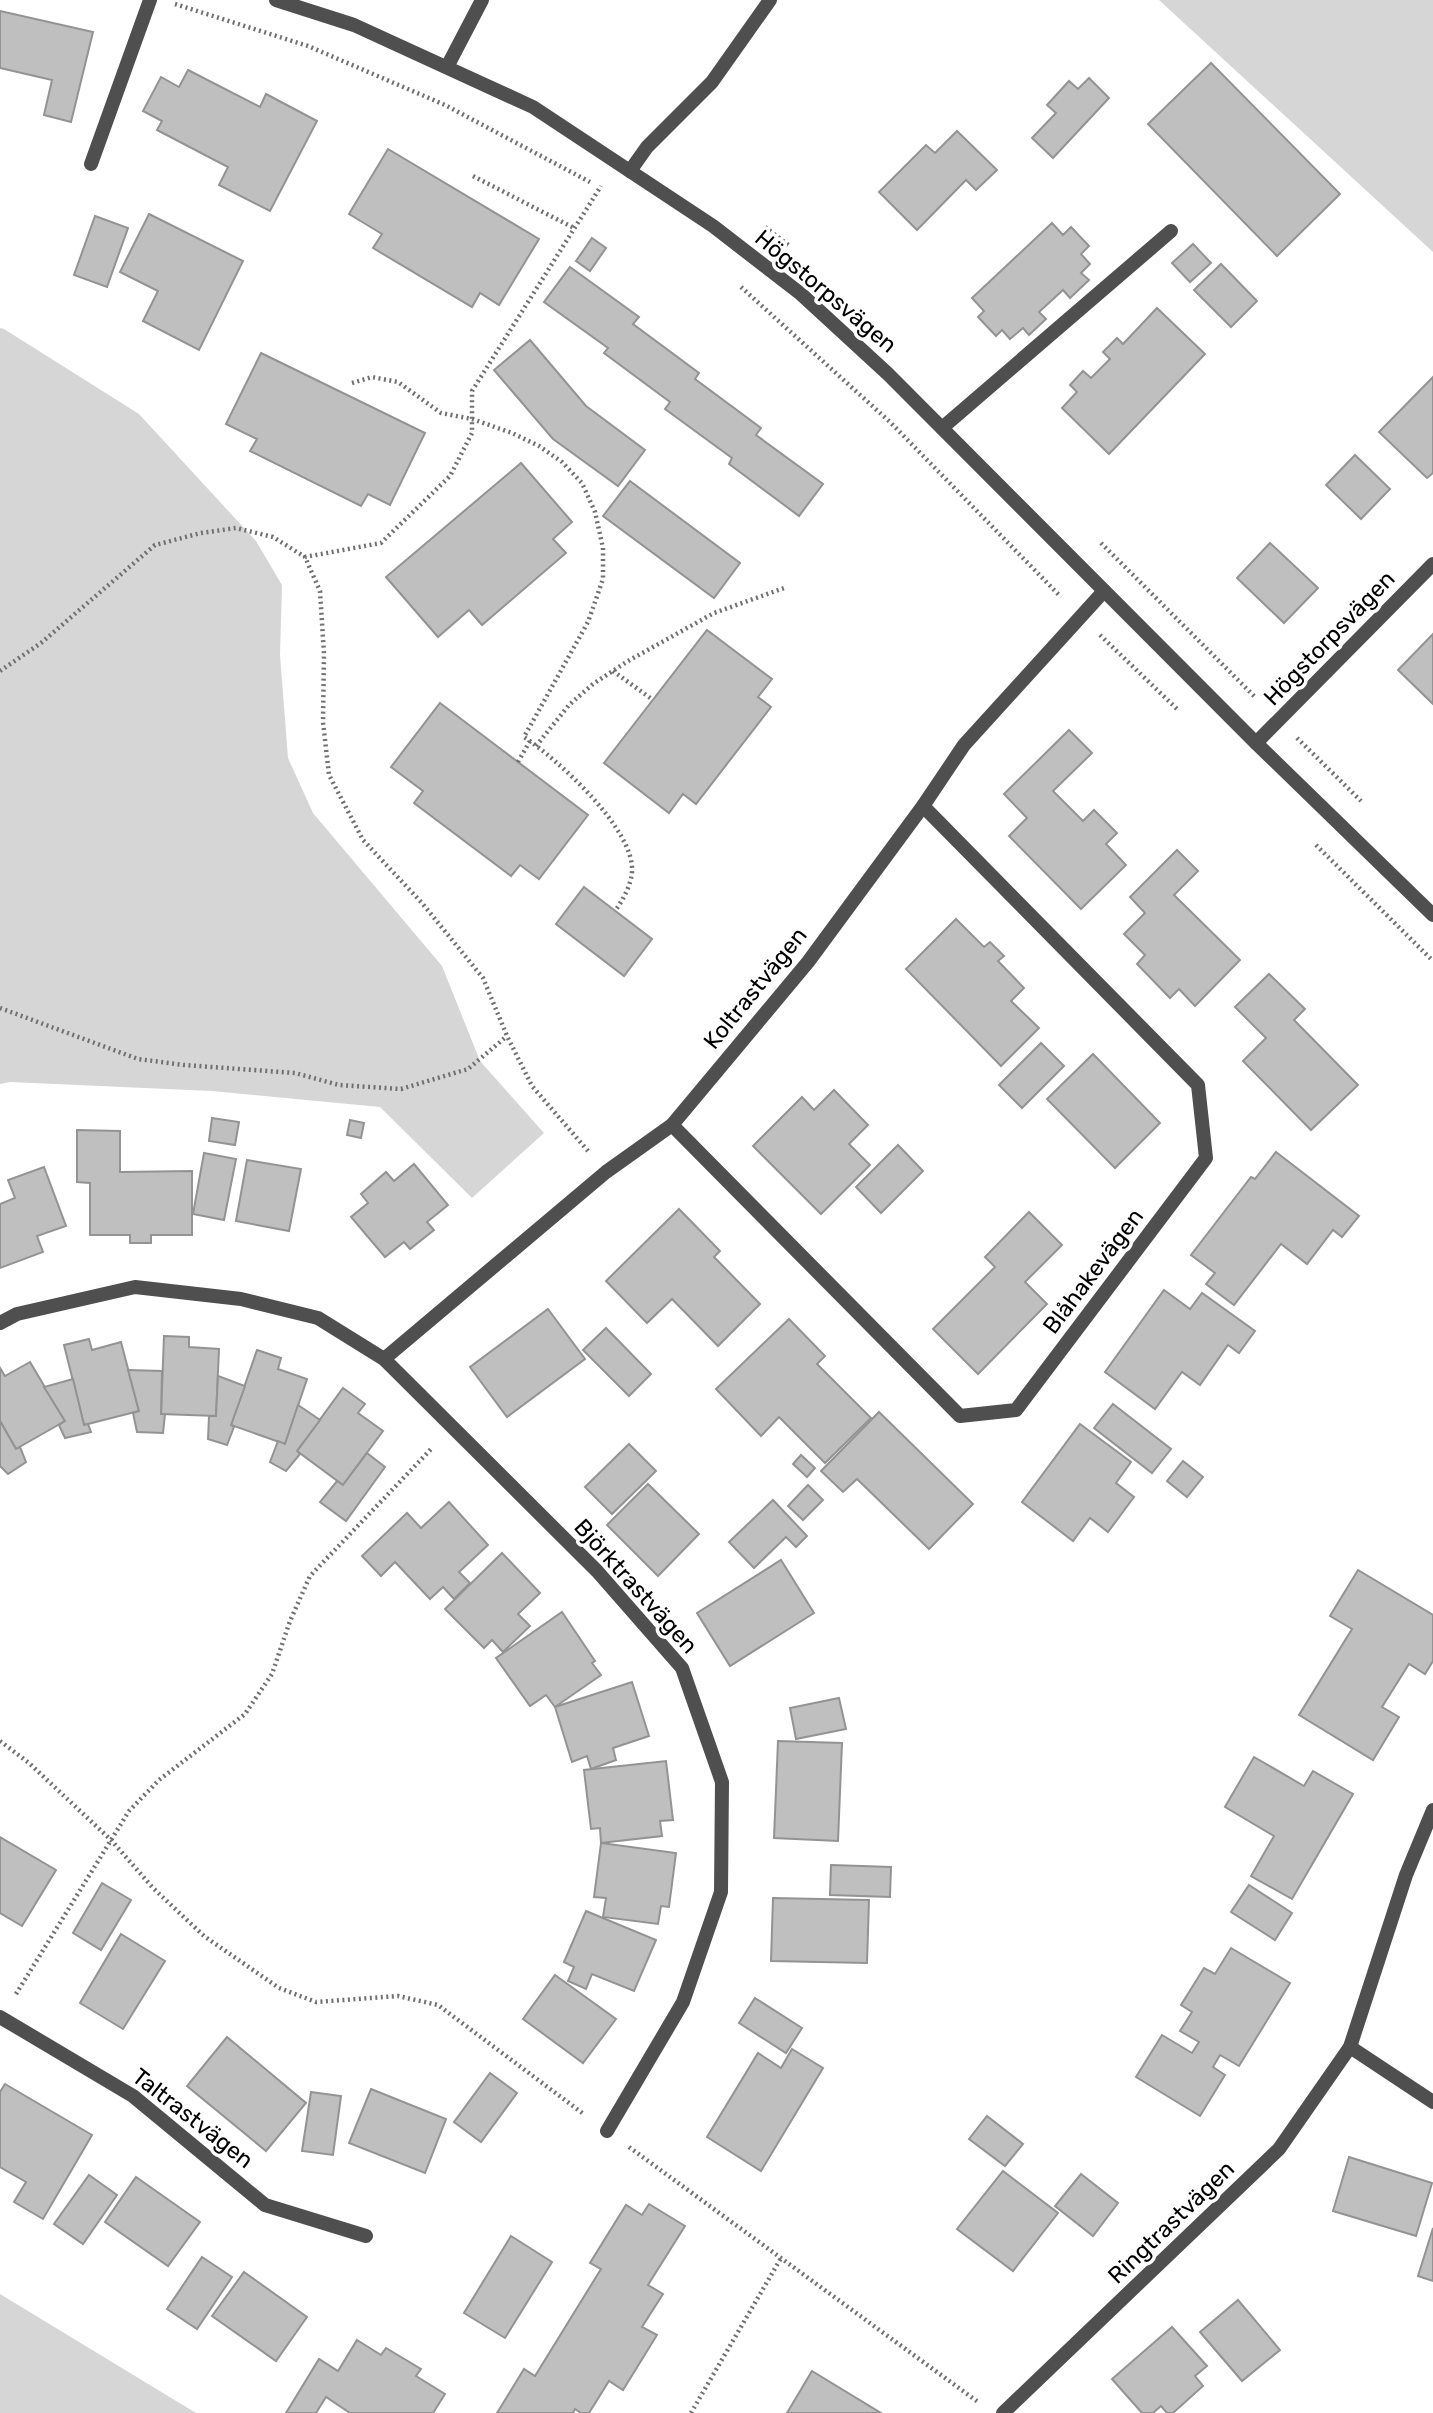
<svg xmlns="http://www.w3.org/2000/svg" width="1433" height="2413" font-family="Rubik,sans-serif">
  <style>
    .green { fill: #d6d6d6 }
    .building { fill: #bfbfbf; stroke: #939393; stroke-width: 2 }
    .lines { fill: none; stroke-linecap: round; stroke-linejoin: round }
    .path { stroke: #717171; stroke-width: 4.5; stroke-dasharray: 2 3.5; stroke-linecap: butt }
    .service { stroke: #4f4f4f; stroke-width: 14 }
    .minor { stroke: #4f4f4f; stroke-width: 14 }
    .tertiary { stroke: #4f4f4f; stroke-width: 14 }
    .labels { text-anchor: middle; stroke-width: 7; stroke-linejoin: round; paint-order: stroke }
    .street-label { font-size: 23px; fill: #000; stroke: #fff }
  </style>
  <rect width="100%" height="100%" fill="#fff"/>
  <!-- green -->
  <g class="green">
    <polygon points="1159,0 1433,0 1433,252"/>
    <polygon points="0,328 4,329 139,414 256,541 282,585 280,655 288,758 313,813 442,966 480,1061 544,1133 472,1198 380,1107 212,1091 10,1082 0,1084"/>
    <polygon points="0,2294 196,2413 0,2413"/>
  </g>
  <!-- building -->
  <g class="building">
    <polygon points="0,11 93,32 71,122 44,115 52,80 0,68"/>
    <polygon points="1211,63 1340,194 1277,256 1148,124"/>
    <polygon points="188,70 260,107 266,94 317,121 270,211 219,185 228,167 157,130 162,121 143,111 161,77 179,87"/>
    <polygon points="1089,78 1109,98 1053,158 1032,138 1056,113 1047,105 1069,81 1078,89"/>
    <polygon points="957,131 997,170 976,190 966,180 917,230 879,192 926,145 935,153"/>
    <polygon points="388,149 539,239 499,305 480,293 472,307 373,248 382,234 349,214"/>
    <polygon points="149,214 243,261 199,350 143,321 158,291 120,272"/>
    <polygon points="95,216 128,228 107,287 74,275"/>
    <polygon points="1052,223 1063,235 1071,227 1089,246 1081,254 1090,264 1081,273 1089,280 1070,298 1063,290 1039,312 1046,319 1029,335 1023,328 1010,339 1002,330 996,336 978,317 984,311 972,298"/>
    <polygon points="592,238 606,248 590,271 576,261"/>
    <polygon points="1193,244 1211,263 1190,282 1172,263"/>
    <polygon points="1221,264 1257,301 1231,327 1194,290"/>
    <polygon points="570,267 639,317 633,324 699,373 695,379 761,428 756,435 823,484 799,516 729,464 732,458 665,409 670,402 604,353 608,348 544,302"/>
    <polygon points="1157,308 1205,354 1109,454 1062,408 1077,392 1070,385 1083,371 1091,378 1110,359 1103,352 1117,338 1123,344"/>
    <polygon points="530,340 586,406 645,450 618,486 553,439 494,370"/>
    <polygon points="261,353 425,433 390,505 368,494 361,506 250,451 257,439 226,424"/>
    <polygon points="1433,377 1433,473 1427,478 1379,432"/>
    <polygon points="1355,455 1390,489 1361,519 1326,485"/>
    <polygon points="521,463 572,522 553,539 566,553 482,625 469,610 438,637 386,577"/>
    <polygon points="630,481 740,563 714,598 603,516"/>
    <polygon points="1270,543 1318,588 1284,623 1237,578"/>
    <polygon points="707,630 772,679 758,697 771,707 696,804 683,794 669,813 604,763"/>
    <polygon points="1433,634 1433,704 1398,670"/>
    <polygon points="440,703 588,815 539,879 520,865 511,876 414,803 423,791 391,767"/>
    <polygon points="1069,730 1092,753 1053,791 1083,821 1094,810 1117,833 1106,844 1126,865 1081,909 1009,836 1027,818 1004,794"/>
    <polygon points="1177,850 1198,871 1174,895 1240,960 1195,1006 1179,989 1170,998 1137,964 1145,955 1124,934 1145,913 1130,897"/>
    <polygon points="584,887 652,939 624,976 556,924"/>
    <polygon points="956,919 984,947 990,942 1004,956 998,961 1024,988 1011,1001 1039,1028 1001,1066 906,969"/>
    <polygon points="1269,974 1305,1009 1294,1020 1358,1085 1311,1130 1243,1061 1266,1038 1235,1007"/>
    <polygon points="1041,1043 1064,1066 1022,1108 999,1085"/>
    <polygon points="1093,1054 1160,1123 1115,1168 1047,1099"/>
    <polygon points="834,1090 868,1125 849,1144 870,1165 821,1214 753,1146 802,1097 814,1110"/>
    <polygon points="212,1118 239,1122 235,1145 209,1141"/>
    <polygon points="350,1120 364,1123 361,1138 347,1135"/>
    <polygon points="77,1130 120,1131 120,1172 192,1171 192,1235 151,1235 151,1243 130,1243 130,1235 90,1235 90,1183 77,1182"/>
    <polygon points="898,1145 923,1171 881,1213 856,1187"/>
    <polygon points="1276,1152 1359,1216 1342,1237 1333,1230 1307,1264 1281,1244 1234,1305 1206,1284 1215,1273 1191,1255 1251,1177 1255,1179"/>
    <polygon points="204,1153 236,1159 224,1220 193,1214"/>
    <polygon points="247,1160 301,1169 289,1231 236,1221"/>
    <polygon points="414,1164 448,1205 427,1222 434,1230 410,1249 404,1242 385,1257 351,1217 368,1203 361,1194 386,1172 394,1181"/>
    <polygon points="44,1167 66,1226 37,1236 43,1252 0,1268 0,1204 15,1198 8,1180"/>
    <polygon points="679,1209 720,1251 714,1257 760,1304 718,1346 672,1299 647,1323 606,1281"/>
    <polygon points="1029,1212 1062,1245 1025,1282 1047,1304 978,1374 933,1329 995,1267 985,1257"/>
    <polygon points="1164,1290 1190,1309 1202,1293 1255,1331 1239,1353 1228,1345 1200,1385 1182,1372 1155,1409 1105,1372"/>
    <polygon points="548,1309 585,1359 507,1417 470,1367"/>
    <polygon points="789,1319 825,1356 817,1364 871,1418 825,1463 779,1417 761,1436 716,1389"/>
    <polygon points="606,1328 651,1374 629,1396 583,1350"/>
    <polygon points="164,1336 189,1337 189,1347 219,1349 216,1416 161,1414"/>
    <polygon points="89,1339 92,1350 121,1342 139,1411 84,1425 64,1345"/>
    <polygon points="257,1350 281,1358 278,1369 307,1379 285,1444 231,1425"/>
    <polygon points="30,1362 65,1421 16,1449 0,1421 0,1368 5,1376"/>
    <polygon points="128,1370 162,1371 161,1414 165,1414 163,1433 137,1432 133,1413 139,1411"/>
    <polygon points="218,1376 245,1386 231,1425 234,1427 227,1445 208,1439 209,1416 216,1416"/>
    <polygon points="73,1379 84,1425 88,1424 91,1432 65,1438 59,1425 65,1421 44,1387"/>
    <polygon points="343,1388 365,1404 358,1413 383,1431 343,1485 297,1451"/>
    <polygon points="1113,1404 1171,1449 1152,1473 1094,1428"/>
    <polygon points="298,1405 320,1420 297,1451 300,1454 286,1471 270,1462 278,1441 285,1444"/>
    <polygon points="879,1412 973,1504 929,1549 857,1479 843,1492 821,1471"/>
    <polygon points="0,1421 16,1449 20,1447 26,1462 8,1474 0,1466"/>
    <polygon points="1080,1424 1131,1462 1116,1483 1134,1497 1108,1532 1090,1518 1073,1541 1022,1502"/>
    <polygon points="629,1444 656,1471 612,1514 585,1487"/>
    <polygon points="367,1453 385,1467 346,1521 320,1502 337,1481 343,1485"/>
    <polygon points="801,1455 815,1468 807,1477 793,1464"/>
    <polygon points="1183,1461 1203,1477 1187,1497 1167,1481"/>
    <polygon points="648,1484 699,1534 658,1576 607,1525"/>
    <polygon points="808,1485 823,1500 803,1520 788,1506"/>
    <polygon points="773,1500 807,1536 796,1547 786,1537 754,1568 729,1542"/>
    <polygon points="449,1502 488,1545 459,1572 470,1583 454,1599 443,1587 430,1599 395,1562 381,1576 362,1556 407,1513 421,1528"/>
    <polygon points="502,1553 540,1593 518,1614 530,1626 503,1652 492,1640 484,1648 445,1609"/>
    <polygon points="781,1560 814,1613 730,1666 697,1613"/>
    <polygon points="1358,1570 1433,1615 1433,1661 1425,1674 1409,1664 1382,1707 1399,1717 1373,1760 1299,1715 1352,1629 1330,1616"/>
    <polygon points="562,1612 595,1661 592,1663 601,1675 555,1707 546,1695 530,1706 496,1658"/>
    <polygon points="632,1682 649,1736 613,1748 616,1760 591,1769 587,1756 572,1762 555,1707"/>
    <polygon points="839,1698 846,1729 796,1739 790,1708"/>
    <polygon points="778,1741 842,1743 838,1841 774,1838"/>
    <polygon points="1254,1757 1304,1786 1313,1771 1353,1794 1292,1899 1251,1876 1274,1836 1225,1807"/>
    <polygon points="666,1761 673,1820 660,1821 662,1836 601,1843 600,1828 591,1829 584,1770"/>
    <polygon points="0,1837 56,1870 22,1926 0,1913"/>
    <polygon points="601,1843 676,1853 669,1907 661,1906 658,1924 603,1917 606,1898 594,1897"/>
    <polygon points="831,1865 891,1867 890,1897 830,1895"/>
    <polygon points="102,1883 131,1900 101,1950 73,1933"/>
    <polygon points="1249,1885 1292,1913 1275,1940 1231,1912"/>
    <polygon points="773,1898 869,1900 867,1963 771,1961"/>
    <polygon points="586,1911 656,1940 634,1991 592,1974 586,1989 568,1981 574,1967 564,1962"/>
    <polygon points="121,1934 165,1961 123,2029 80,2003"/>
    <polygon points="1231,1948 1290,1983 1239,2066 1220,2055 1213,2067 1225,2075 1200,2116 1136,2077 1162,2035 1192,2053 1199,2042 1180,2031 1192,2012 1181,2005 1204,1968 1215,1974"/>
    <polygon points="555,1975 616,2019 583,2063 523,2019"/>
    <polygon points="755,1998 802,2028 786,2053 739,2023"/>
    <polygon points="227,2037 306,2103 266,2151 187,2086"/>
    <polygon points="792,2049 823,2068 761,2171 707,2137 758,2053 781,2068"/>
    <polygon points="490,2073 517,2093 481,2142 454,2122"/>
    <polygon points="5,2084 92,2135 43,2219 14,2202 26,2182 0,2167 0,2092"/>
    <polygon points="371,2089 446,2119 425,2173 349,2143"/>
    <polygon points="311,2092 341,2096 333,2155 302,2151"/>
    <polygon points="987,2116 1023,2144 1005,2166 969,2139"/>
    <polygon points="1349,2157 1432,2183 1416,2236 1333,2211"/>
    <polygon points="1003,2171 1058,2213 1013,2271 957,2229"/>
    <polygon points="1081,2174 1118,2203 1093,2236 1055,2206"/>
    <polygon points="89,2175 117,2195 83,2244 54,2224"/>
    <polygon points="136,2177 200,2222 168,2266 105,2222"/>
    <polygon points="649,2204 685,2226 648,2285 663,2294 642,2327 657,2335 623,2390 609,2381 589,2413 581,2413 575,2409 573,2413 497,2413 524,2369 535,2376 601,2269 590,2263 626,2205 642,2215"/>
    <polygon points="1433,2228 1433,2281 1418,2276"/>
    <polygon points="511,2236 552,2262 505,2338 464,2313"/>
    <polygon points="202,2257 232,2277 197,2329 167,2309"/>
    <polygon points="244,2272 307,2317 276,2361 212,2316"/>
    <polygon points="1238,2300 1280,2350 1242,2381 1200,2332"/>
    <polygon points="1172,2327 1207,2366 1195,2376 1203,2386 1173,2413 1167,2413 1161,2406 1153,2413 1142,2413 1112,2379"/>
    <polygon points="357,2340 381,2355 386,2348 421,2369 416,2376 445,2394 433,2413 350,2413 326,2397 316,2413 286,2413 319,2359 338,2371"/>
    <polygon points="812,2371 881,2413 787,2413"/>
  </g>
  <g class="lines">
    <!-- path -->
    <g class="path">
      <polyline points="175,4 308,46 445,105 590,182"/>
      <polyline points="473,176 574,228"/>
      <polyline points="765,227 791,247"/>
      <polyline points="741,287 890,422 1061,597"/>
      <path d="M352,383l20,-6 26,5 43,31 31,6 40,14 27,13 23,16 20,21 13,29 8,36v31l-15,43 -64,115c33,22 111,92 108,135 -1,13 -9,28 -17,39"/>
      <polyline points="1101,543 1256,698"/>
      <polyline points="1100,635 1177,709"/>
      <polyline points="0,671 41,643 155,545 201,533 236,528 273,537 305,557"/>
      <polyline points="613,671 653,700"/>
      <polyline points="1297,738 1361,801"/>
      <polyline points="536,746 569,705 593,684 628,661 714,613 787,587"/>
      <polyline points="518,762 530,741"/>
      <polyline points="1316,845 1433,961"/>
      <polyline points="0,1008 138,1059 184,1065 295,1073 339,1085 401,1089 468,1069 507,1036"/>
      <polyline points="588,1151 532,1086 507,1036 483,978 422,903 363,840 329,775 323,722 324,654 320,591 305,557 381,543 450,476 472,433 472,391 601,186"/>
      <polyline points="0,1741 29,1763 111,1840 153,1888 204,1936 279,1988 316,2002 398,1996 438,2005 585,2115"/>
      <polyline points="16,1994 129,1811 159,1780 245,1714 272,1674 290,1621 310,1576 433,1447"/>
      <polyline points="629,2147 978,2402"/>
      <polyline points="691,2413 781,2258"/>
    </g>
    <!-- service -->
    <g class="service">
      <polyline points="447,67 482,0"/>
      <polyline points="91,164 150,0"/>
      <polyline points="630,171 647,147 712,82 770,0"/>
      <polyline points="942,428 1171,231"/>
    </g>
    <!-- minor -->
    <g class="minor">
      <polyline points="1256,743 1433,564"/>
      <polyline points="672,1125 960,1416 1016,1410 1206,1158 1198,1085 923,806"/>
      <polyline points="0,1323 17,1314 135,1287 241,1299 318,1318 384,1359 597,1571 682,1668 722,1782 721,1892 683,2002 607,2131"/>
      <polyline points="384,1359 606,1172 672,1125 808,962 923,806 964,745 1104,591"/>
      <polyline points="0,2017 133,2096 265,2205 366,2236"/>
      <polyline points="1350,2047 1433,2102"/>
      <polyline points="1003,2413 1279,2149 1350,2047 1406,1875 1433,1810"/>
    </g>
    <!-- tertiary -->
    <polyline class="tertiary" points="276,0 354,25 533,107 713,226 801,294 888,374 1256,743 1433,915"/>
  </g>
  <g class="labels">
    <!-- street labels -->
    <g class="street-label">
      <text transform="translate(826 291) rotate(40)" y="8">Högstorpsvägen</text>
      <text transform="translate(1329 638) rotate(-46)" y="8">Högstorpsvägen</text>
      <text transform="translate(755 988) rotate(-51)" y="8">Koltrastvägen</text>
      <text transform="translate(1093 1271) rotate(-53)" y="8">Blåhakevägen</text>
      <text transform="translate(636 1586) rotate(48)" y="8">Björktrastvägen</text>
      <text transform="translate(193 2118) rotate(38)" y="8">Taltrastvägen</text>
      <text transform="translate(1171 2222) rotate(-44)" y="8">Ringtrastvägen</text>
    </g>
  </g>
</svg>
